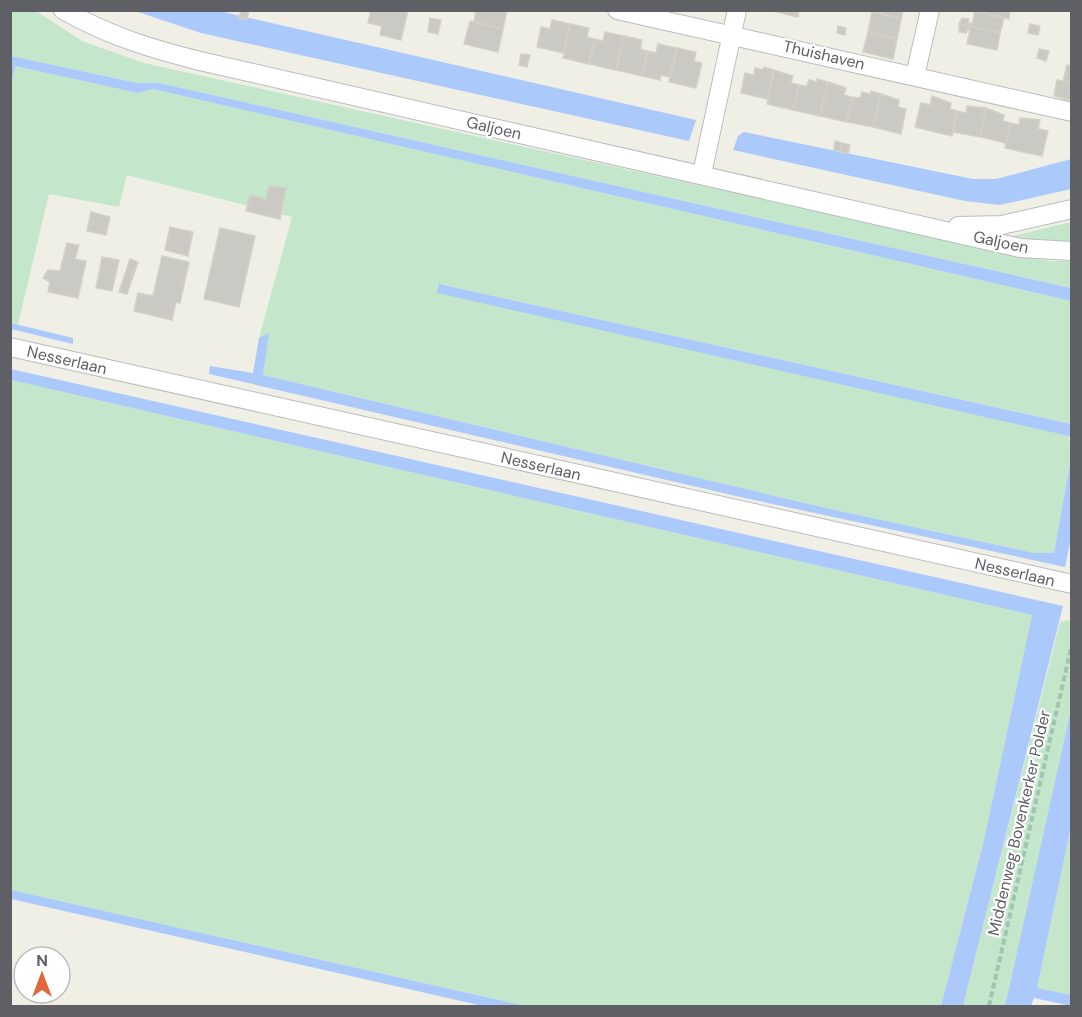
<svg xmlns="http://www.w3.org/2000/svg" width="1082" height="1017" viewBox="0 0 1082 1017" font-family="'DM Sans',sans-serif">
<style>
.green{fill:#c4e6ca}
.water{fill:#abc9fb}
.building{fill:#cbc9c4;stroke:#d4d2c5;stroke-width:1.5}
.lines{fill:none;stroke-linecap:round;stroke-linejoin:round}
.minor-casing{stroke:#bbbcc1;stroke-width:20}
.path{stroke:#9ec6b1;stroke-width:4;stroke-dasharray:6 3;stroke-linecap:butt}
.minor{stroke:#fff;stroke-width:18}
.labels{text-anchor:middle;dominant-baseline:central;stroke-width:4.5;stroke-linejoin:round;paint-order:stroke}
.street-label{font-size:16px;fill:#5e6066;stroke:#fff}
</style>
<rect width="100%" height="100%" fill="#efefe6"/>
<g class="green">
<path d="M11,11H36L82,41L144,63L1023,257L1051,261H1071V288L159,83H137L11,56Z"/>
<path d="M15,66L138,93L153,89L1071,301V424L439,284L1069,436L1071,458L1054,554L1034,553L826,508L263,375L268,334L259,338L292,217L127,175L119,207L49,194L18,324L11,322L10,86Z"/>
<path d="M1071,222V244L1005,238Z"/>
<path d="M11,380L1032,615L984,840L941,1006H526L11,890Z"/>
<path d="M1067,620L1071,621V709L1005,1006H963L1060,622Z"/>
<path d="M1071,827V995L1037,988Z"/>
</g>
<g class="water">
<path d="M135,11H219L696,120L689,141L201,33Z"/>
<path d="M11,56L137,83H159L1071,288V301L153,89L138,93L15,66L11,86Z"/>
<path d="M744,132L973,179H996L1071,159V189L1000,205L965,201L733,150L738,136Z"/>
<path d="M439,284L1071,424V439L1069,436L437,293Z"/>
<path d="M11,323L73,338V344L11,329Z"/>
<path d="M269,333L263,375L826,508L1034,553H1054L1071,458V538L1065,567L745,498L209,374L210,366L253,373L259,338Z"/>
<path d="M11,369L1063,606L963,1006H941L984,840L1032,615L11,380Z"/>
<path d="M1071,709V827L1037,988L1071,995V1006L1034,998L1031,1006H1005Z"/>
<path d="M11,890L526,1006H483L11,899Z"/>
</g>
<g class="building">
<path d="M241,10H249L247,19L239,18Z"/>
<path d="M371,10H408L401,40L380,35L382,26L368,23Z"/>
<path d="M476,10H507L503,29L474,22Z"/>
<path d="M768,10H799L798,17Z"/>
<path d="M872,10H903L901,19Z"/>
<path d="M975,10H1010L1009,19Z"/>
<path d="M975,11L1004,18L1000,33L959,24L962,18L969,19L968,23L972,24Z"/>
<path d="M872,12L901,19L897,39L868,32Z"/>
<path d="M430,18L441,20L438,34L428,32Z"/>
<path d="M552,20L570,24L564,53L537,47L541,27L550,29Z"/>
<path d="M470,21L503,29L498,52L464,44Z"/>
<path d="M570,24L589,28L587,37L595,39L589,64L563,58Z"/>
<path d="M959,24L1000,33L997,50L967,44L970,30H967L966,33L959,32Z"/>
<path d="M1030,24L1040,26L1038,35L1028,33Z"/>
<path d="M838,26L846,28L845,35L837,33Z"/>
<path d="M605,32L624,36L616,70L589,64L595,39L603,41Z"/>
<path d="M868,32L897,39L893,59L863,52Z"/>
<path d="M624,36L642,40L640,49L648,51L642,76L616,70Z"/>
<path d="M658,44L677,48L670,77L661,75L660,80L642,76L648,51L656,53Z"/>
<path d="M677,48L696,52L694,61L702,63L696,88L669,82Z"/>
<path d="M1039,49L1049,51L1046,61L1037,58Z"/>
<path d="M521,54L530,55L527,67L519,65Z"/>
<path d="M1067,65L1072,66V83L1063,81Z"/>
<path d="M764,67L774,70L768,99L741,93L745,73L754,75L755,68L763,70Z"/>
<path d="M774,70L793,76L791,83L799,85L793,110L767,104Z"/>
<path d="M817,79L828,82L820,116L793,110L799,85L807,86L809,80L817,82Z"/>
<path d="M1057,80L1072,83V101L1054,96Z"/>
<path d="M828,82L846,88L844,95L852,97L847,122L820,116Z"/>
<path d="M871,91L881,94L873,127L847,122L852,97L860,98L862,92L870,94Z"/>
<path d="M881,94L899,100L898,107L906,109L901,134L873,127Z"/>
<path d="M932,96L951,103L950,109L957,111L952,136L915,127L921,103L930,105Z"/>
<path d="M967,106L986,108L980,137L953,132L957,111L966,113Z"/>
<path d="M986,108L1004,115L1003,121L1011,123L1006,143L980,137Z"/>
<path d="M1020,118L1040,120L1038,129L1048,131L1042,156L1005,148L1011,123L1019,125Z"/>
<path d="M835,141L842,143L840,152L834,150Z"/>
<path d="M842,143L850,145L848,153L840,152Z"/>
<path d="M269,186L286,188L280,219L246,211L250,195L266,199Z"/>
<path d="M91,212L110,217L106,235L87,231Z"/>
<path d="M170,227L193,232L188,256L165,250Z"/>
<path d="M220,228L255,236L239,307L204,299Z"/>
<path d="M67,243L79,245L75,259L86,261L78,298L48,292L50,282L43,278L48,270L60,271Z"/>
<path d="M162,256L189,262L180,303L176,302L172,320L134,311L138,293L153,296Z"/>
<path d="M102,257L119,260L112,291L96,288Z"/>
<path d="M130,259L138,262L127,294L119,292Z"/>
</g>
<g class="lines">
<g class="minor-casing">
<g id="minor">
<path d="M63,10C110,36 148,48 200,61L1020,248L1072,251"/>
<path d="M617,10L1072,112"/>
<path d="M915,76L930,10"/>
<path d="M702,174L737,10"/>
<path d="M958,226L1002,225L1072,209"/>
<path d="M10,347L1072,584"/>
</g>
</g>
<path class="path" d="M989,1006L1072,644"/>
<use href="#minor" class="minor"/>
</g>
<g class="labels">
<g class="street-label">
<text transform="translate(824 55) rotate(13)">Thuishaven</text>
<text transform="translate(494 128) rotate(13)">Galjoen</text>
<text transform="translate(1001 242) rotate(12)">Galjoen</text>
<text transform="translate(67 360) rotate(13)">Nesserlaan</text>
<text transform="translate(541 466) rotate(13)">Nesserlaan</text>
<text transform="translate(1015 572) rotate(13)">Nesserlaan</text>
<text transform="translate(1019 823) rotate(-77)">Middenweg Bovenkerker Polder</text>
</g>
</g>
<rect width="1082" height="1017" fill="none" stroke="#5e6066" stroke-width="24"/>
<g transform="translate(42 975)"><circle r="28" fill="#ffffff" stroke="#bfbfc2" stroke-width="1.5"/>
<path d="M0-4.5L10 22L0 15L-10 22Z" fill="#e2663a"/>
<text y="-9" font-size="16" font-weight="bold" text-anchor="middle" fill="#5e6066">N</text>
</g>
</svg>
